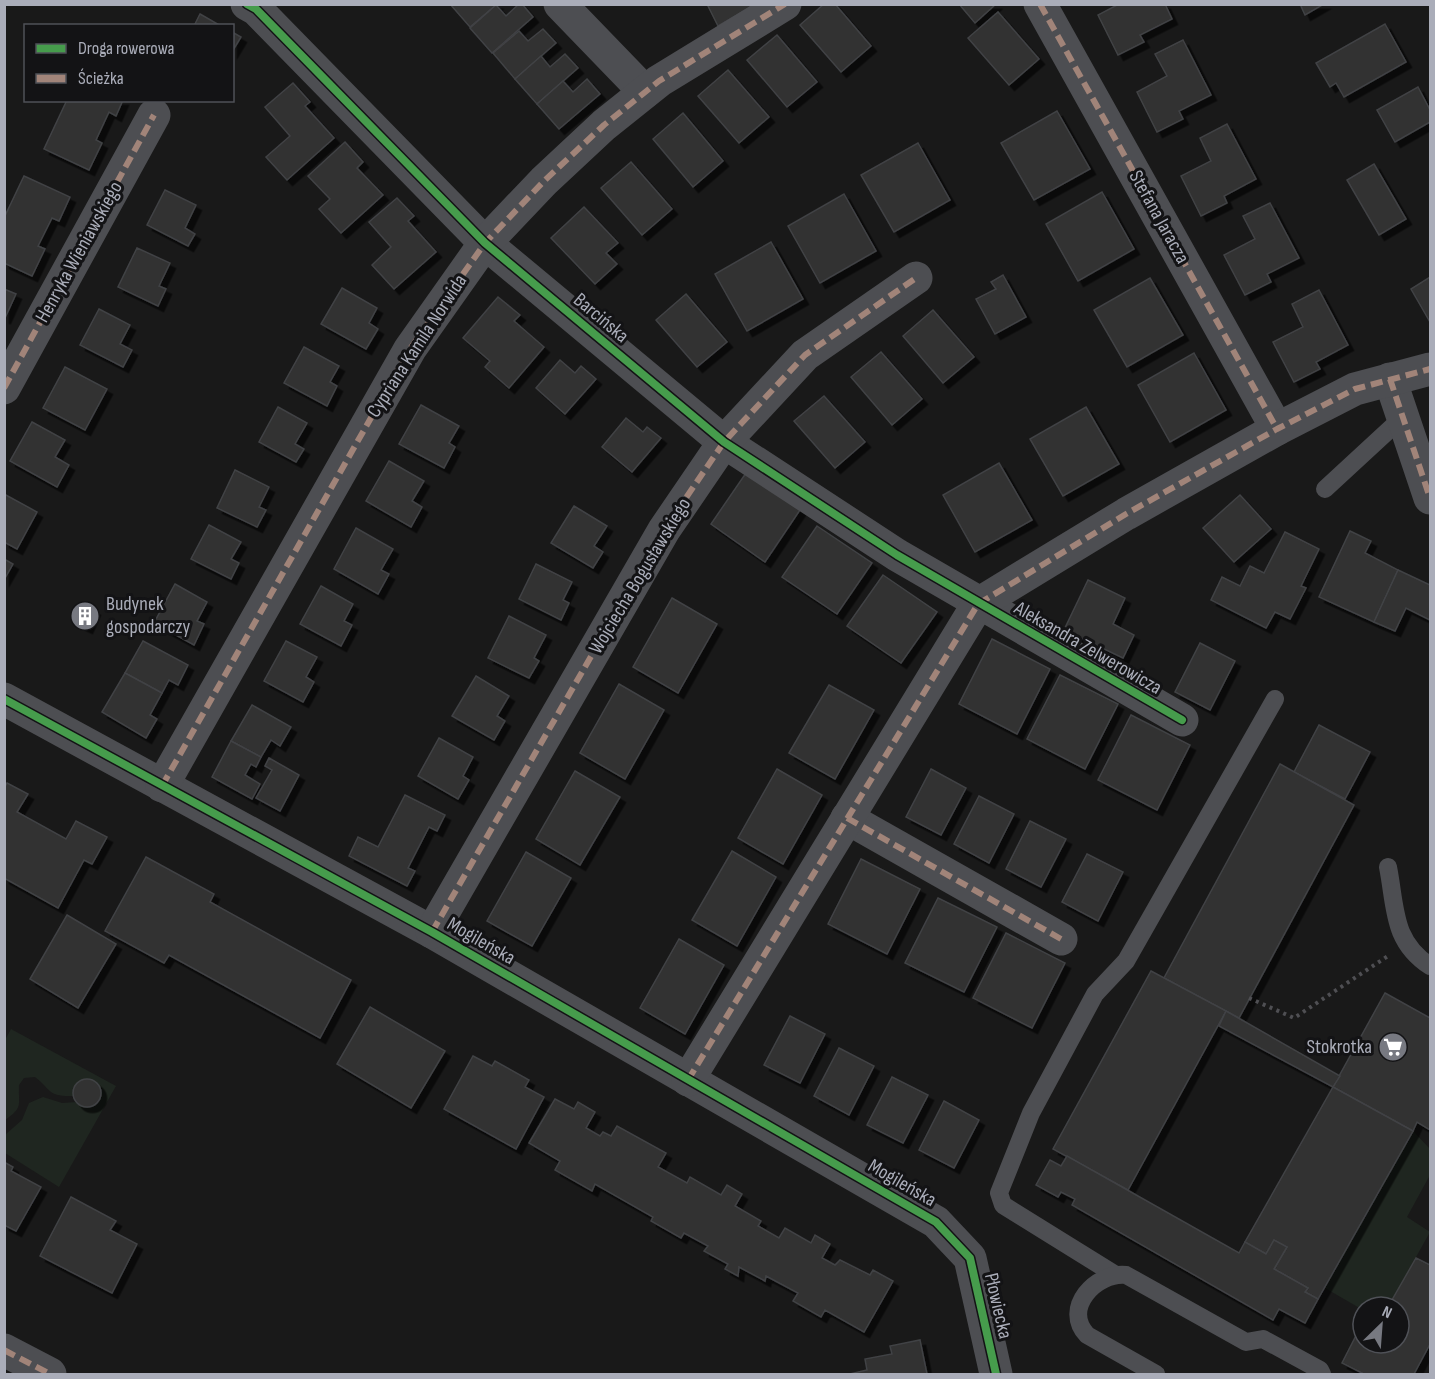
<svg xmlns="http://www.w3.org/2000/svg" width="1435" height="1379" viewBox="0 0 1435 1379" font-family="'Sofia Sans Condensed',sans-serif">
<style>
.green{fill:#1f2620}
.building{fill:#313131;stroke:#414245;stroke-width:1.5;filter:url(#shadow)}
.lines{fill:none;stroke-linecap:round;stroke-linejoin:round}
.path{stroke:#4f4f53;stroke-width:4;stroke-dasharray:3 4.5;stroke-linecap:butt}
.lane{stroke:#4d4e52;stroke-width:18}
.street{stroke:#4d4e52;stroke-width:33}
.quiet{stroke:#a18479;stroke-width:6;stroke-dasharray:12 6;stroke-linecap:butt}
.cycleway-casing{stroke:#131315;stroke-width:11}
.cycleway{stroke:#469c4c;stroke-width:8}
.labels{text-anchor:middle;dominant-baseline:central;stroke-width:6;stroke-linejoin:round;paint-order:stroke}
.street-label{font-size:20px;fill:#aaadb9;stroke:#131315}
.poi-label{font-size:20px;fill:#aaadb9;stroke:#131315;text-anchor:start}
</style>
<defs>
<filter id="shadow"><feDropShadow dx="5.5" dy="5.5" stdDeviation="0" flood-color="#0009"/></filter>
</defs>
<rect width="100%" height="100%" fill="#191919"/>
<g class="green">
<path d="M11,1029L116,1086L59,1187L5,1153V1135L22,1120L29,1103L43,1097L62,1103L77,1102L88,1107L100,1100L99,1086C91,1079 83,1078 76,1086L74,1096C47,1097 52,1090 35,1077L24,1078L19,1085C18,1105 24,1107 5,1120V1040Z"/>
<path d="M1413,1131L1430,1149V1175L1407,1217L1430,1232L1388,1307H1363V1310L1325,1288Z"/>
</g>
<g class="building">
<path d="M450,4H497L470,27Z"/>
<path d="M519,4H522L533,17L492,53L470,28L496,5L506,16Z"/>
<path d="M707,4H756L718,26Z"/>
<path d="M824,4H835L871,46L841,72L800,25Z"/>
<path d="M959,4H996L975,23Z"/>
<path d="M1119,4H1165L1172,19L1140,35L1144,42L1118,55L1098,15Z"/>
<path d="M1300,4H1324L1305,15Z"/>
<path d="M998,12L1039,59L1009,85L968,38Z"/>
<path d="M200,14L221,26H194Z"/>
<path d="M1385,24L1406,62L1344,97L1336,83L1330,87L1316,63Z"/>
<path d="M543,29L556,43L515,79L493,53L519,31L528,41Z"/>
<path d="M232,32L241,37L232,52Z"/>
<path d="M777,35L817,82L787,107L747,60Z"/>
<path d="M1183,40L1211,95L1179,111L1183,119L1157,132L1137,92L1167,76L1155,54Z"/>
<path d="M565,54L578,68L537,104L515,79L541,56L550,67Z"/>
<path d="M728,70L769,117L739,143L698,96Z"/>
<path d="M587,79L600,94L559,129L537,104L563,81L573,92Z"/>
<path d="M293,83L310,102L305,106L334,138L287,180L266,157L290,136L265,107Z"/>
<path d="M1418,87L1430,110V122L1395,142L1377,110Z"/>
<path d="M67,100H123L116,116L109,112L96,140L102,143L89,170L44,149Z"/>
<path d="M1057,111L1090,169L1034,200L1001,143Z"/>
<path d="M683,113L723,161L693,187L653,139Z"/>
<path d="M1227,124L1256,179L1224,196L1227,203L1201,216L1181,176L1211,161L1200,138Z"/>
<path d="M345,142L363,162L357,168L383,195L341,233L319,209L330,199L308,176Z"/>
<path d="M918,143L950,200L894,232L861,175Z"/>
<path d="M631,162L672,209L642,235L601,188Z"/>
<path d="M1374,164L1406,219L1379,235L1347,180Z"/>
<path d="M24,176L70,197L59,221L52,218L38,246L45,249L32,276L4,263V218Z"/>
<path d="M165,190L196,205L185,228L195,234L188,246L147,225Z"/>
<path d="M1102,192L1134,249L1078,281L1046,224Z"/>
<path d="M844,194L876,251L820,283L788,226Z"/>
<path d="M397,198L414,216L408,221L436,252L394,289L372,265L391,247L369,222Z"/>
<path d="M1270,203L1299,258L1267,274L1271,282L1245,295L1224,255L1255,239L1243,216Z"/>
<path d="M584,207L618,243L606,253L617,264L595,284L551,238Z"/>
<path d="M771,242L803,299L747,331L715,274Z"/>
<path d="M137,248L170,263L159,286L166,289L158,306L118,287Z"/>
<path d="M1003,275L1026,317L995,334L976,299L996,289L991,282Z"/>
<path d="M1430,277V322L1411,289Z"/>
<path d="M1150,278L1183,335L1127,367L1094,310Z"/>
<path d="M342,288L377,308L369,323L378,329L366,349L321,324Z"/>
<path d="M4,289L16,294L5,318H4Z"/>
<path d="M1319,290L1348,345L1316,362L1320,369L1294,382L1273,342L1303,327L1292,304Z"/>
<path d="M686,294L727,342L697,367L656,320Z"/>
<path d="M498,297L520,315L514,321L544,347L509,388L485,367L490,361L463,338Z"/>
<path d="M99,309L130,325L120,344L132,350L123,367L80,345Z"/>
<path d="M933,310L974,357L943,383L903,336Z"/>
<path d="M304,347L339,366L330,382L337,386L327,406L284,383Z"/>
<path d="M881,352L922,399L892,425L851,377Z"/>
<path d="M1194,353L1226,410L1170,442L1138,385Z"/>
<path d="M560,360L575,373L581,366L596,379L565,414L536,388Z"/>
<path d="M65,367L107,389L85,430L43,408Z"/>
<path d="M824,396L865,442L835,468L794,421Z"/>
<path d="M421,405L459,426L449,443L455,447L444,468L399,444Z"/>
<path d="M278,407L307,423L295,444L304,449L296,462L259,442Z"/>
<path d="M1086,407L1119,464L1063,496L1030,439Z"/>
<path d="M626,418L643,432L647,427L661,438L632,472L602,447Z"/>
<path d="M32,422L65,440L55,457L69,465L57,487L10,461Z"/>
<path d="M389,461L424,481L412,501L422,507L411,527L366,501Z"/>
<path d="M999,463L1032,520L975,552L943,495Z"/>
<path d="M235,470L269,487L259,507L266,510L257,527L217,508Z"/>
<path d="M746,473L800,510L765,562L711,524Z"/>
<path d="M4,494L37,512L17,549L4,542Z"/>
<path d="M1240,495L1271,529L1234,562L1203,528Z"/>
<path d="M574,506L607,526L594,546L603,552L593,568L551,543Z"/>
<path d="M209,525L241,542L231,559L239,563L231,579L191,559Z"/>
<path d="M817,526L872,563L837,614L782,577Z"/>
<path d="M356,528L393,549L381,570L389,574L378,594L334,569Z"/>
<path d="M1350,531L1371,541L1365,553L1398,570L1374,622L1319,597Z"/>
<path d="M1285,532L1319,549L1301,586L1306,588L1290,619L1275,612L1266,628L1211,600L1222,577L1240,586L1250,566L1264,573Z"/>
<path d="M4,559L13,564L4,580Z"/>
<path d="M536,564L572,582L563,600L569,603L561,620L519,599Z"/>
<path d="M1398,570L1430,585V620L1406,608L1395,631L1374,622Z"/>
<path d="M883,575L937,612L901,663L847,626Z"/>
<path d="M1088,580L1125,598L1113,624L1134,635L1123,658L1064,630Z"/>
<path d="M175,584L207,602L197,621L204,624L194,645L154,623Z"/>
<path d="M321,586L353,604L344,621L352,625L341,646L300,624Z"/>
<path d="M672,598L717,624L678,693L633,667Z"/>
<path d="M83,605L95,610L87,628L74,622Z"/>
<path d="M509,616L546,635L534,658L539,661L529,678L488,658Z"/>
<path d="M992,639L1050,669L1017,734L959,704Z"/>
<path d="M143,641L188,665L178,685L169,680L162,693L125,673Z"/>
<path d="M286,641L317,657L306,677L314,682L303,702L264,681Z"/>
<path d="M1200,643L1235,661L1210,710L1175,692Z"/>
<path d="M125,673L162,693L150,715L157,719L146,738L102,712Z"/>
<path d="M1060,675L1118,704L1085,769L1027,739Z"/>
<path d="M476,676L509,696L497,716L505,721L494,740L452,716Z"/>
<path d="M619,684L664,710L625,779L580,753Z"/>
<path d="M829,685L874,710L835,779L789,753Z"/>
<path d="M252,705L291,727L280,746L271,740L261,757L231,741Z"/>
<path d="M1131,715L1190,745L1157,810L1098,780Z"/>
<path d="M1319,725L1370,752L1345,799L1294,772Z"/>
<path d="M439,738L473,757L463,776L469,780L458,799L418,776Z"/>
<path d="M231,741L261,757L256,767L251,764L245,775L260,784L252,799L212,777Z"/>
<path d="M269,758L299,775L280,811L256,798L272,770L265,766Z"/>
<path d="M1280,764L1354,805L1239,1018L1164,978Z"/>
<path d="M777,769L822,795L783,864L738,838Z"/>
<path d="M931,769L966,788L941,835L906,817Z"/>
<path d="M575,771L620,797L580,865L536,839Z"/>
<path d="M7,783L28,794L17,812L66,839L76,821L107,837L92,864L84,860L58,908L4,878V788Z"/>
<path d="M405,795L445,815L437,831L429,827L408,868L415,871L407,886L349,856L358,837L378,847Z"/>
<path d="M979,796L1014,814L989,863L954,844Z"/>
<path d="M1030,821L1066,839L1041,887L1006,869Z"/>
<path d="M732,851L776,877L737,946L692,920Z"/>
<path d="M526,852L571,878L532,946L487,921Z"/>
<path d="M1087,854L1123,872L1098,921L1062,902Z"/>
<path d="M146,857L214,894L210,902L351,980L320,1038L169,955L164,963L105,931Z"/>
<path d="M861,859L920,889L887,954L828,924Z"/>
<path d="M938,898L997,927L964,992L905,963Z"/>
<path d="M67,915L116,944L78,1008L30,979Z"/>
<path d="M1006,933L1065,963L1032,1028L973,998Z"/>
<path d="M679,939L724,965L685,1034L640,1008Z"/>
<path d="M1151,971L1226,1011L1128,1190L1053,1149Z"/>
<path d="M1385,993L1430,1018V1130L1417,1122L1413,1131L1333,1087Z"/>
<path d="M370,1007L445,1051L411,1108L337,1064Z"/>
<path d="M1226,1011L1340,1076L1333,1087L1219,1026Z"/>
<path d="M790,1016L825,1034L800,1083L764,1065Z"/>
<path d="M839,1048L874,1066L849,1115L814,1096Z"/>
<path d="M473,1056L492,1066L495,1061L529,1080L525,1087L544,1097L516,1149L444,1109Z"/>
<path d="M892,1077L928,1095L903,1143L867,1125Z"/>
<circle cx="87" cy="1093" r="14"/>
<path d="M1333,1087L1413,1131L1318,1299L1305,1292L1308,1288L1274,1269L1287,1247L1274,1240L1266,1254L1245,1242Z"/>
<path d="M555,1099L574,1109L578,1102L595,1112L586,1128L600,1136L603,1132L611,1136L617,1126L666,1153L658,1167L687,1183L690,1177L721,1195L727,1185L742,1194L735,1206L761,1221L758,1226L779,1238L785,1228L811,1243L815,1235L830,1244L822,1258L835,1265L840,1260L870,1275L873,1270L893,1281L864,1332L825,1310L821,1317L793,1301L798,1293L766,1276L765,1281L739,1267L738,1276L725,1269L728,1264L704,1251L708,1246L684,1233L681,1238L651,1221L653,1217L595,1184L592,1191L555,1170L560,1161L529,1143Z"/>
<path d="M944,1101L979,1120L954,1168L919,1150Z"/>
<path d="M1067,1156L1239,1253L1245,1242L1266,1254L1274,1240L1287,1247L1274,1269L1308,1288L1305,1292L1318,1299L1305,1323L1279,1309L1273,1320L1072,1205L1075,1199L1061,1192L1058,1197L1036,1185L1050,1160L1061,1166Z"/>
<path d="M4,1162L13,1167L11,1171L41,1187L16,1231L4,1225Z"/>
<path d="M71,1197L116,1221L110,1230L137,1244L112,1293L40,1256Z"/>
<path d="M1416,1258L1430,1265V1344L1414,1374H1364L1342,1363L1363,1322V1343H1399V1307H1388Z"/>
<path d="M920,1340L927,1374H850L867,1370L865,1359L892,1354L890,1346Z"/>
</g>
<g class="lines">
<path class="path" d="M1249,998L1294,1018L1388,956"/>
<g class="lane">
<path d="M1325,489L1403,417"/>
<path d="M1388,867C1396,908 1392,941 1430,966"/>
<path d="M1114,1274L1003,1205L999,1193L1031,1113L1095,994L1126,961L1275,699"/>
<path d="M1156,1374L1087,1335C1062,1308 1096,1272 1126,1275L1246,1342L1263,1339L1320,1370L1322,1374"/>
</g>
<g class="street">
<path d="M247,4L256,9L485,243L724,442L897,555L1182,720"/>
<path d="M560,4L645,92"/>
<path d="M1040,4L1277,429"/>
<path d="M1390,379L1430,498"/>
<path d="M4,388L154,115"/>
<path d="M4,699L432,932L936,1222L970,1258L996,1374"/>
<path d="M162,786L410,349L485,243L544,181L604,125L659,81L785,4"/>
<path d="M847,818L1061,939"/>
<path d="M432,932L664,530L724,442L805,355L916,278"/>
<path d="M688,1080L978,604L1126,514L1277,429L1355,389L1430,369"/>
<path d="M4,1350L50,1374"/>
</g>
<g class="quiet">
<path d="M1040,4L1277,429"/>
<path d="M1390,379L1430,498"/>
<path d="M4,388L154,115"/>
<path d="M162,786L410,349L485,243L544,181L604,125L659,81L785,4"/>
<path d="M847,818L1061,939"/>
<path d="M432,932L664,530L724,442L805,355L916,278"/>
<path d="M688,1080L978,604L1126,514L1277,429L1355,389L1430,369"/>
<path d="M4,1350L50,1374"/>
</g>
<g class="cycleway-casing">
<g id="cycleway">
<path d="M247,4L256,9L485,243L724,442L897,555L1182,720"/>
<path d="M4,699L432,932L936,1222L970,1258L996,1374"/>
</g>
</g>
<use href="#cycleway" class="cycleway"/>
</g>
<defs>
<g id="building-disc" transform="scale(1.5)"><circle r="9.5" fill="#777981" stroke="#131315"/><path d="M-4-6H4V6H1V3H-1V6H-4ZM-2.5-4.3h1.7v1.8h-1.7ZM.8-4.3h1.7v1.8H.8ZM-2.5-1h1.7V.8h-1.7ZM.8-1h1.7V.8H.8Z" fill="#fff"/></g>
<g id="supermarket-disc" transform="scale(1.5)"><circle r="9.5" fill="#777981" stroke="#131315"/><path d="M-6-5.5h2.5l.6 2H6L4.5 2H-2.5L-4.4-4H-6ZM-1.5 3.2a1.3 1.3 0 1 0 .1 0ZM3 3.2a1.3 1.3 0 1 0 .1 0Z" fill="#fff"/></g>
</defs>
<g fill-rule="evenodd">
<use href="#building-disc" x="85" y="616"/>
<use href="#supermarket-disc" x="1393" y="1047"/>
</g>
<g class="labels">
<g class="street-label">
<text transform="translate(1159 217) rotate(61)">Stefana Jaracza</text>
<text transform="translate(79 252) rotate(-61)">Henryka Wieniawskiego</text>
<text transform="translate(601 318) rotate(40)">Barcińska</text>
<text transform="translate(417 346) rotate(-57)">Cypriana Kamila Norwida</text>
<text transform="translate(640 576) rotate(-59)">Wojciecha Bogusławskiego</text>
<text transform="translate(1088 648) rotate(30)">Aleksandra Zelwerowicza</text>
<text transform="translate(481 941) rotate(30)">Mogileńska</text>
<text transform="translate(902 1183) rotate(30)">Mogileńska</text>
<text transform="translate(998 1306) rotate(77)">Płowiecka</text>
</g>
<g class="poi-label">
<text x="106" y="604">Budynek<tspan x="106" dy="23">gospodarczy</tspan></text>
<text x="1372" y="1047" text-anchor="end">Stokrotka</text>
</g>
</g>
<rect width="1435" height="1379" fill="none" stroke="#aaadb9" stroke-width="12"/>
<rect x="24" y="24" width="210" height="78" fill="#131315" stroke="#4f5157" stroke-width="1.5"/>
<rect x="36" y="44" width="30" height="9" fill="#469c4c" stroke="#4f5157" stroke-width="1.5"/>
<text x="78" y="54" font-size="18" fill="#aaadb9">Droga rowerowa</text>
<rect x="36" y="74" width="30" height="9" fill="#a18479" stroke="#4f5157" stroke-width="1.5"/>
<text x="78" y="84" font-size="18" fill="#aaadb9">Ścieżka</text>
<g transform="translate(1381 1325) rotate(25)"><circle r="28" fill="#131315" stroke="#4f5157" stroke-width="1.5"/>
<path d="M0-4.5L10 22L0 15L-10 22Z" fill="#777981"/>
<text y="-9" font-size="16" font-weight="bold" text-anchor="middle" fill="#aaadb9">N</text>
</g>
</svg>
